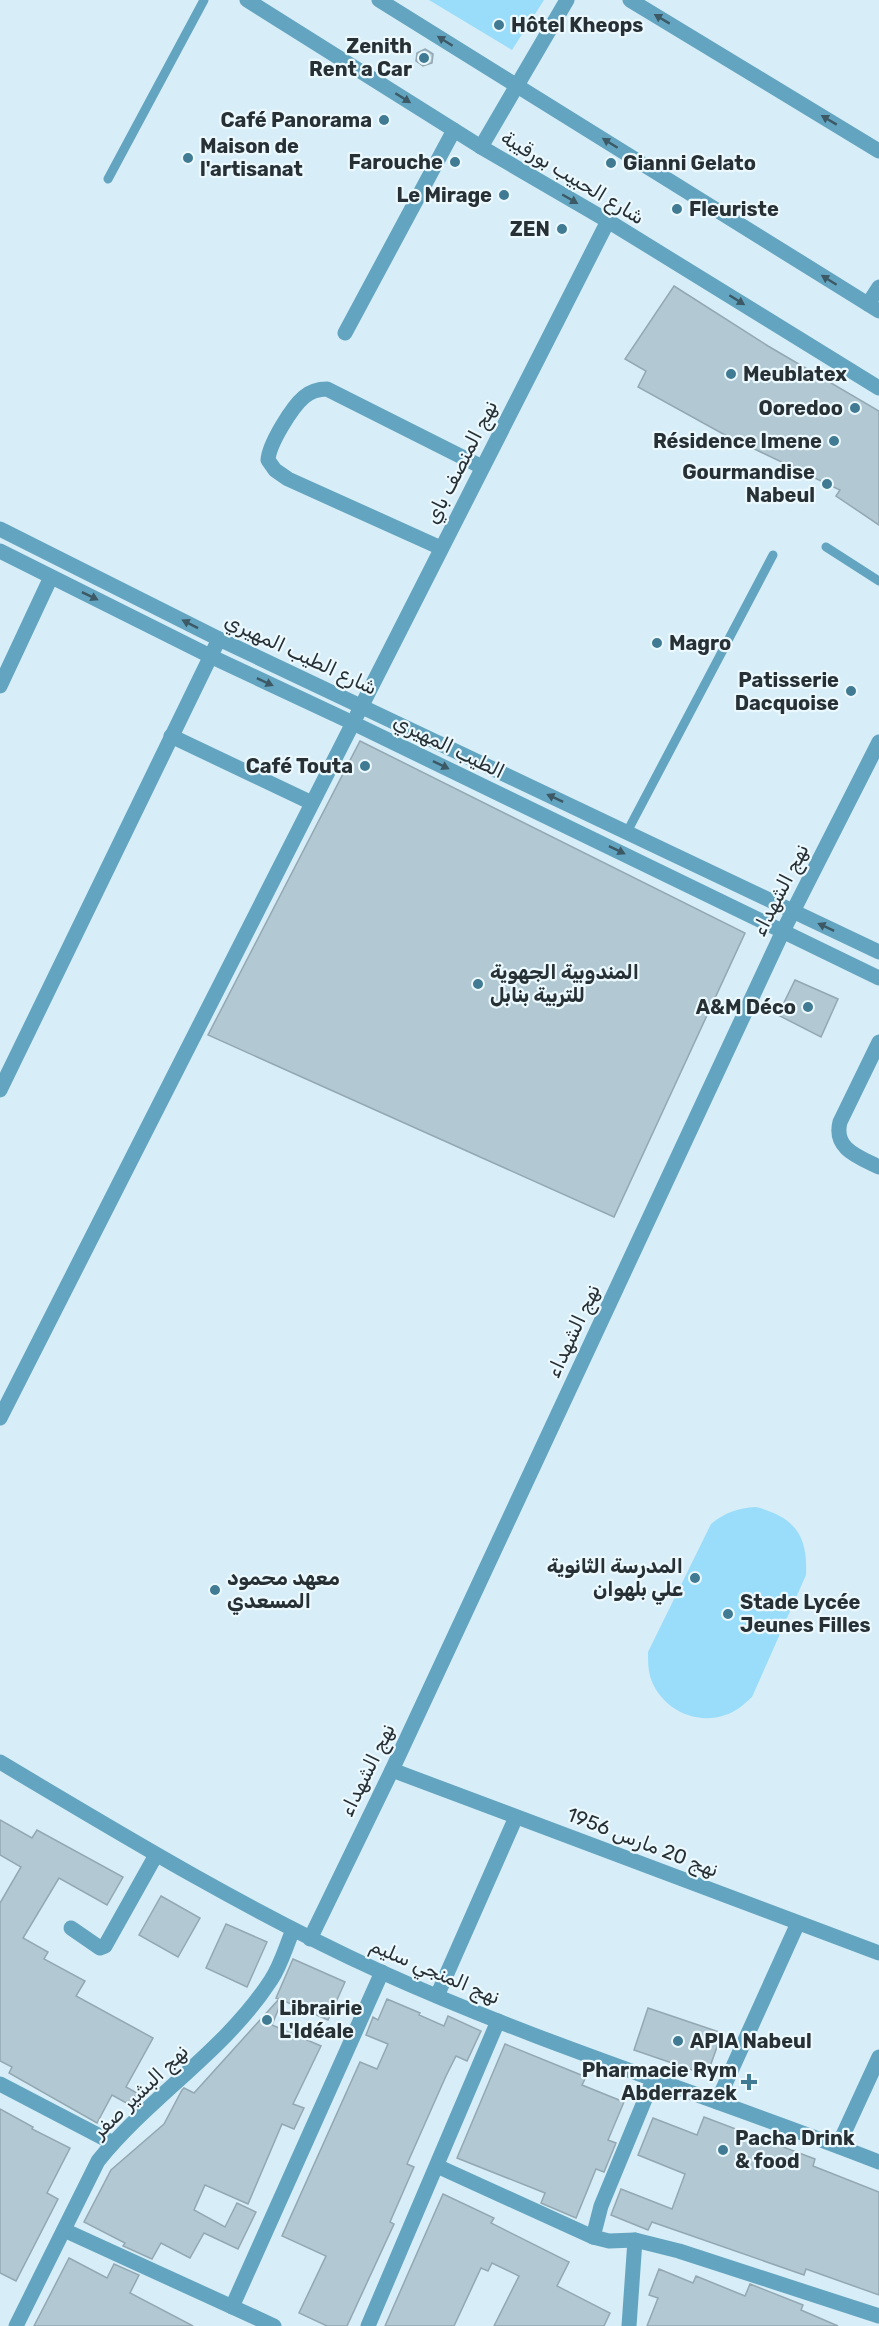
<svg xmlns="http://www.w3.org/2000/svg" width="879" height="2326" viewBox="0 0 879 2326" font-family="Rubik,Cairo,sans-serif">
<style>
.green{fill:#9addfa}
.building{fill:#b2c8d2;stroke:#93a8b2;stroke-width:1.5}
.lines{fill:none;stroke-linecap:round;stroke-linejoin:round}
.service{stroke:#63a5c0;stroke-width:9}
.minor{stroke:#63a5c0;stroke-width:15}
.tertiary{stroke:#63a5c0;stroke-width:15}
.oneway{fill:#3c5965}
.poi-dot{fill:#407b93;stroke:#ebf9ff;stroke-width:2}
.labels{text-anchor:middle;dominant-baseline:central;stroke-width:4.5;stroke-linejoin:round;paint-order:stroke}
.poi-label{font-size:20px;font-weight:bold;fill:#273034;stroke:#ebf9ff;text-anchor:end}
.street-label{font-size:20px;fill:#273034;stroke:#ebf9ff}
</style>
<rect width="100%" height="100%" fill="#d7edf7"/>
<g class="green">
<path d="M429,0H544L512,50Z"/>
<path d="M756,1507C795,1517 808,1536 806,1575L752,1697C743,1705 736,1712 725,1715C694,1726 659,1707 650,1676C648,1669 648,1660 648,1652L711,1524C726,1512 738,1508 756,1507Z"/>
</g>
<g class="building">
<path d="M425,49L433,54L432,63L423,66L416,61L417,53Z"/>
<path d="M674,286L768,346L879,411V525L836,496L840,490L725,435L638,387L646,371L625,359Z"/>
<path d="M360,741L745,933L614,1217L208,1035Z"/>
<path d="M795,980L838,999L821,1037L778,1015Z"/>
<path d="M0,1820L32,1838L37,1830L123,1877L107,1905L59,1878L23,1938L48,1952L44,1959L85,1981L76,1996L153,2038L126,2087L137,2093L130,2105L112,2095L97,2123L9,2073L12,2067L0,2061V1903L21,1867L0,1855Z"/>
<path d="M161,1896L200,1918L178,1957L139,1935Z"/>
<path d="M226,1924L267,1942L247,1987L206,1968Z"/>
<path d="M293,1959L345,1982L328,2020L282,2000L272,2025L321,2046L293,2104L304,2108L294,2129L282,2124L248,2204L205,2185L194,2210L225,2227L237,2203L256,2212L238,2249L204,2233L190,2258L161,2243L152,2259L123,2246L125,2243L84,2222L111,2170L164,2124L182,2090L184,2088L194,2093L279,1999L276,1998Z"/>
<path d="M387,1999L420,2013L419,2015L444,2026L448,2016L481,2031L467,2061L456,2056L446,2076L407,2164L414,2167L390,2222L394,2224L347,2326H327L299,2313L326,2256L282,2236L360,2062L377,2069L388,2044L366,2035L373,2017L378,2020Z"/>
<path d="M648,2008L722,2033L707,2075L634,2050Z"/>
<path d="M505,2044L586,2077L582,2085L624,2102L608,2140L616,2143L604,2172L596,2169L576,2218L541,2203L545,2193L457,2158Z"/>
<path d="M0,2109L33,2127L32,2129L70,2148L47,2193L58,2199L16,2281L0,2273Z"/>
<path d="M704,2117L815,2159L813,2166L879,2192V2295L806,2269L804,2275L652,2222L648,2230L611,2215L621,2189L672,2209L685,2174L638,2155L653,2118L697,2135Z"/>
<path d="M443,2194L494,2218L491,2223L569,2262L557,2286L610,2313L604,2326H494L519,2276L492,2263L488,2271L481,2268L454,2326H385Z"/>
<path d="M69,2258L107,2278L114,2264L139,2275L130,2293L193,2326H34Z"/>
<path d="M659,2269L693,2283L696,2276L745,2296L750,2284L803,2305L801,2310L838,2326H647L658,2298L649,2295Z"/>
</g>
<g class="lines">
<g class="service">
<path d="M108,179L204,0"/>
<path d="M826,547L879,581"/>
<path d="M627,832L773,555"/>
</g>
<g class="minor">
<path d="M630,0L879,151"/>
<path d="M481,147L567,0"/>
<path d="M868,304L879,287"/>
<path d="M345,333L454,130"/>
<path d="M441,548L288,479L275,470L268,460C269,444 292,407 304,397C311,391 318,389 327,389L482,467"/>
<path d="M0,686L51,577"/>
<path d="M171,736L312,803"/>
<path d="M879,1042L840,1122C833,1149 859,1157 879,1167"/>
<path d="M0,1090L219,639"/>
<path d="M0,1418L353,723"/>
<path d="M392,1770L879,1953"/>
<path d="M71,1928L100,1948L105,1946L156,1855"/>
<path d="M437,1996L516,1817"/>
<path d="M0,2084L113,2143"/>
<path d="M717,2102L798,1923"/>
<path d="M838,2146L879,2057"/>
<path d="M437,2166L593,2237L609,2241L635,2240L679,2251L879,2316"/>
<path d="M64,2230L274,2326"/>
<path d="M593,2237L601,2206L653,2080"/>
<path d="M232,2307L382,1972"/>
<path d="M368,2326L498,2021"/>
<path d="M629,2326L635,2240"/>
</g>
<g class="tertiary">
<path d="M247,0L481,147L608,221L879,388"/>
<path d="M379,0L879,311"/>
<path d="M0,529L219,639L879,952"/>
<path d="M0,551L210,656L353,723L879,978"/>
<path d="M357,715L608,221"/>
<path d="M0,1762C124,1836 248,1911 379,1971C542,2045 713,2097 879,2162"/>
<path d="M310,1939L392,1770L783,931L879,742"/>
<path d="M16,2326L98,2161C150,2096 225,2051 271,1980C281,1965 286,1946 293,1930"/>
</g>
</g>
<defs><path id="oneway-solid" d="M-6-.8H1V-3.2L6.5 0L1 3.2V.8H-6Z" transform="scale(1.5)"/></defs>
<g class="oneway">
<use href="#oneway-solid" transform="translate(662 19) rotate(-149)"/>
<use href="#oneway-solid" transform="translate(445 41) rotate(-148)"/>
<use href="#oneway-solid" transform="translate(403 98) rotate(32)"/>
<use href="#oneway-solid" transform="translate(829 120) rotate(-149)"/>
<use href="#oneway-solid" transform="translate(610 143) rotate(-148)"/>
<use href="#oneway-solid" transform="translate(570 199) rotate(30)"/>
<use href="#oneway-solid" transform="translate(829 280) rotate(-148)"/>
<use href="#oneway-solid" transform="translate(737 300) rotate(32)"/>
<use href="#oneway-solid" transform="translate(90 596) rotate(26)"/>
<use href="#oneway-solid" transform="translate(190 624) rotate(-153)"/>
<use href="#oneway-solid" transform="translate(265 682) rotate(25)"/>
<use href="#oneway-solid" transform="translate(441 765) rotate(26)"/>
<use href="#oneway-solid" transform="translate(555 798) rotate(-155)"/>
<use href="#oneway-solid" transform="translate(617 850) rotate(26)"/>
<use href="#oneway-solid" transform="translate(826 927) rotate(-155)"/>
</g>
<g class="poi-dot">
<circle cx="499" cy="25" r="6"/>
<circle cx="424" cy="58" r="6"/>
<circle cx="384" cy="120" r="6"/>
<circle cx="188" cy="158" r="6"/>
<circle cx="455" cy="162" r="6"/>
<circle cx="611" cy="163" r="6"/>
<circle cx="504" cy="195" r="6"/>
<circle cx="677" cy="209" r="6"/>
<circle cx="562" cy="229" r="6"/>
<circle cx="731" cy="374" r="6"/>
<circle cx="855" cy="408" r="6"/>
<circle cx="834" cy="441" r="6"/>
<circle cx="827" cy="484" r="6"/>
<circle cx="657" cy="643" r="6"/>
<circle cx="851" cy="691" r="6"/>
<circle cx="365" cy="766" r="6"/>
<circle cx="478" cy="984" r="6"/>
<circle cx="808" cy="1007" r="6"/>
<circle cx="695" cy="1578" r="6"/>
<circle cx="215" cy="1590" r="6"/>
<circle cx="728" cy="1614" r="6"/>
<circle cx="267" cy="2020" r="6"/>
<circle cx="678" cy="2041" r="6"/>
<path d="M746 2073h6v6h6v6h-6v6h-6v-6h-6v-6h6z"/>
<circle cx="723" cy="2150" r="6"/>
</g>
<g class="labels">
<g class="poi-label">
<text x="511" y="25" text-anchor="start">Hôtel Kheops</text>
<text x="412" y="46">Zenith<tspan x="412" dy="23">Rent a Car</tspan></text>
<text x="372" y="120">Café Panorama</text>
<text x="200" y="146" text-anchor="start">Maison de<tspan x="200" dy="23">l'artisanat</tspan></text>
<text x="443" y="162">Farouche</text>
<text x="623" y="163" text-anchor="start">Gianni Gelato</text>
<text x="492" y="195">Le Mirage</text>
<text x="689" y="209" text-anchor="start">Fleuriste</text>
<text x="550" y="229">ZEN</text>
<text x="743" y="374" text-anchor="start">Meublatex</text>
<text x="843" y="408">Ooredoo</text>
<text x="822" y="441">Résidence Imene</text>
<text x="815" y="472">Gourmandise<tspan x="815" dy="23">Nabeul</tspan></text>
<text x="669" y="643" text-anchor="start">Magro</text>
<text x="839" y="680">Patisserie<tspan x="839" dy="23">Dacquoise</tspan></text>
<text x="353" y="766">Café Touta</text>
<text x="490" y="972" text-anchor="start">المندوبية الجهوية<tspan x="490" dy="23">للتربية بنابل</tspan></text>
<text x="796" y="1007">A&amp;M Déco</text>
<text x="683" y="1566">المدرسة الثانوية<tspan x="683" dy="23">علي بلهوان</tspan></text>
<text x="227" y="1578" text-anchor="start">معهد محمود<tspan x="227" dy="23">المسعدي</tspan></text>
<text x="740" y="1602" text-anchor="start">Stade Lycée<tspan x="740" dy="23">Jeunes Filles</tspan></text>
<text x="279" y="2008" text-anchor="start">Librairie<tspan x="279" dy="23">L'Idéale</tspan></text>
<text x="690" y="2041" text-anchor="start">APIA Nabeul</text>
<text x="737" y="2070">Pharmacie Rym<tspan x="737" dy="23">Abderrazek</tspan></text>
<text x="735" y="2138" text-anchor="start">Pacha Drink<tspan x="735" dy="23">&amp; food</tspan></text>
</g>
<g class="street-label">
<text transform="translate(573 177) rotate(31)">شارع الحبيب بورقيبة</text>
<text transform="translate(461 462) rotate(-63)">نهج المنصف باي</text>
<text transform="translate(301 654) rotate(25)">شارع الطيب المهيري</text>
<text transform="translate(449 746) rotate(26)">الطيب المهيري</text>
<text transform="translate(780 890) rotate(-63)">نهج الشهداء</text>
<text transform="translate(573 1331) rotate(-65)">نهج الشهداء</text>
<text transform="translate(367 1770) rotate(-64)">نهج الشهداء</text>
<text transform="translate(643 1842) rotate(21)">نهج 20 مارس 1956</text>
<text transform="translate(435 1971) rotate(23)">نهج المنجي سليم</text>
<text transform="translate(140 2091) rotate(-44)">نهج البشير صفر</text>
</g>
</g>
</svg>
